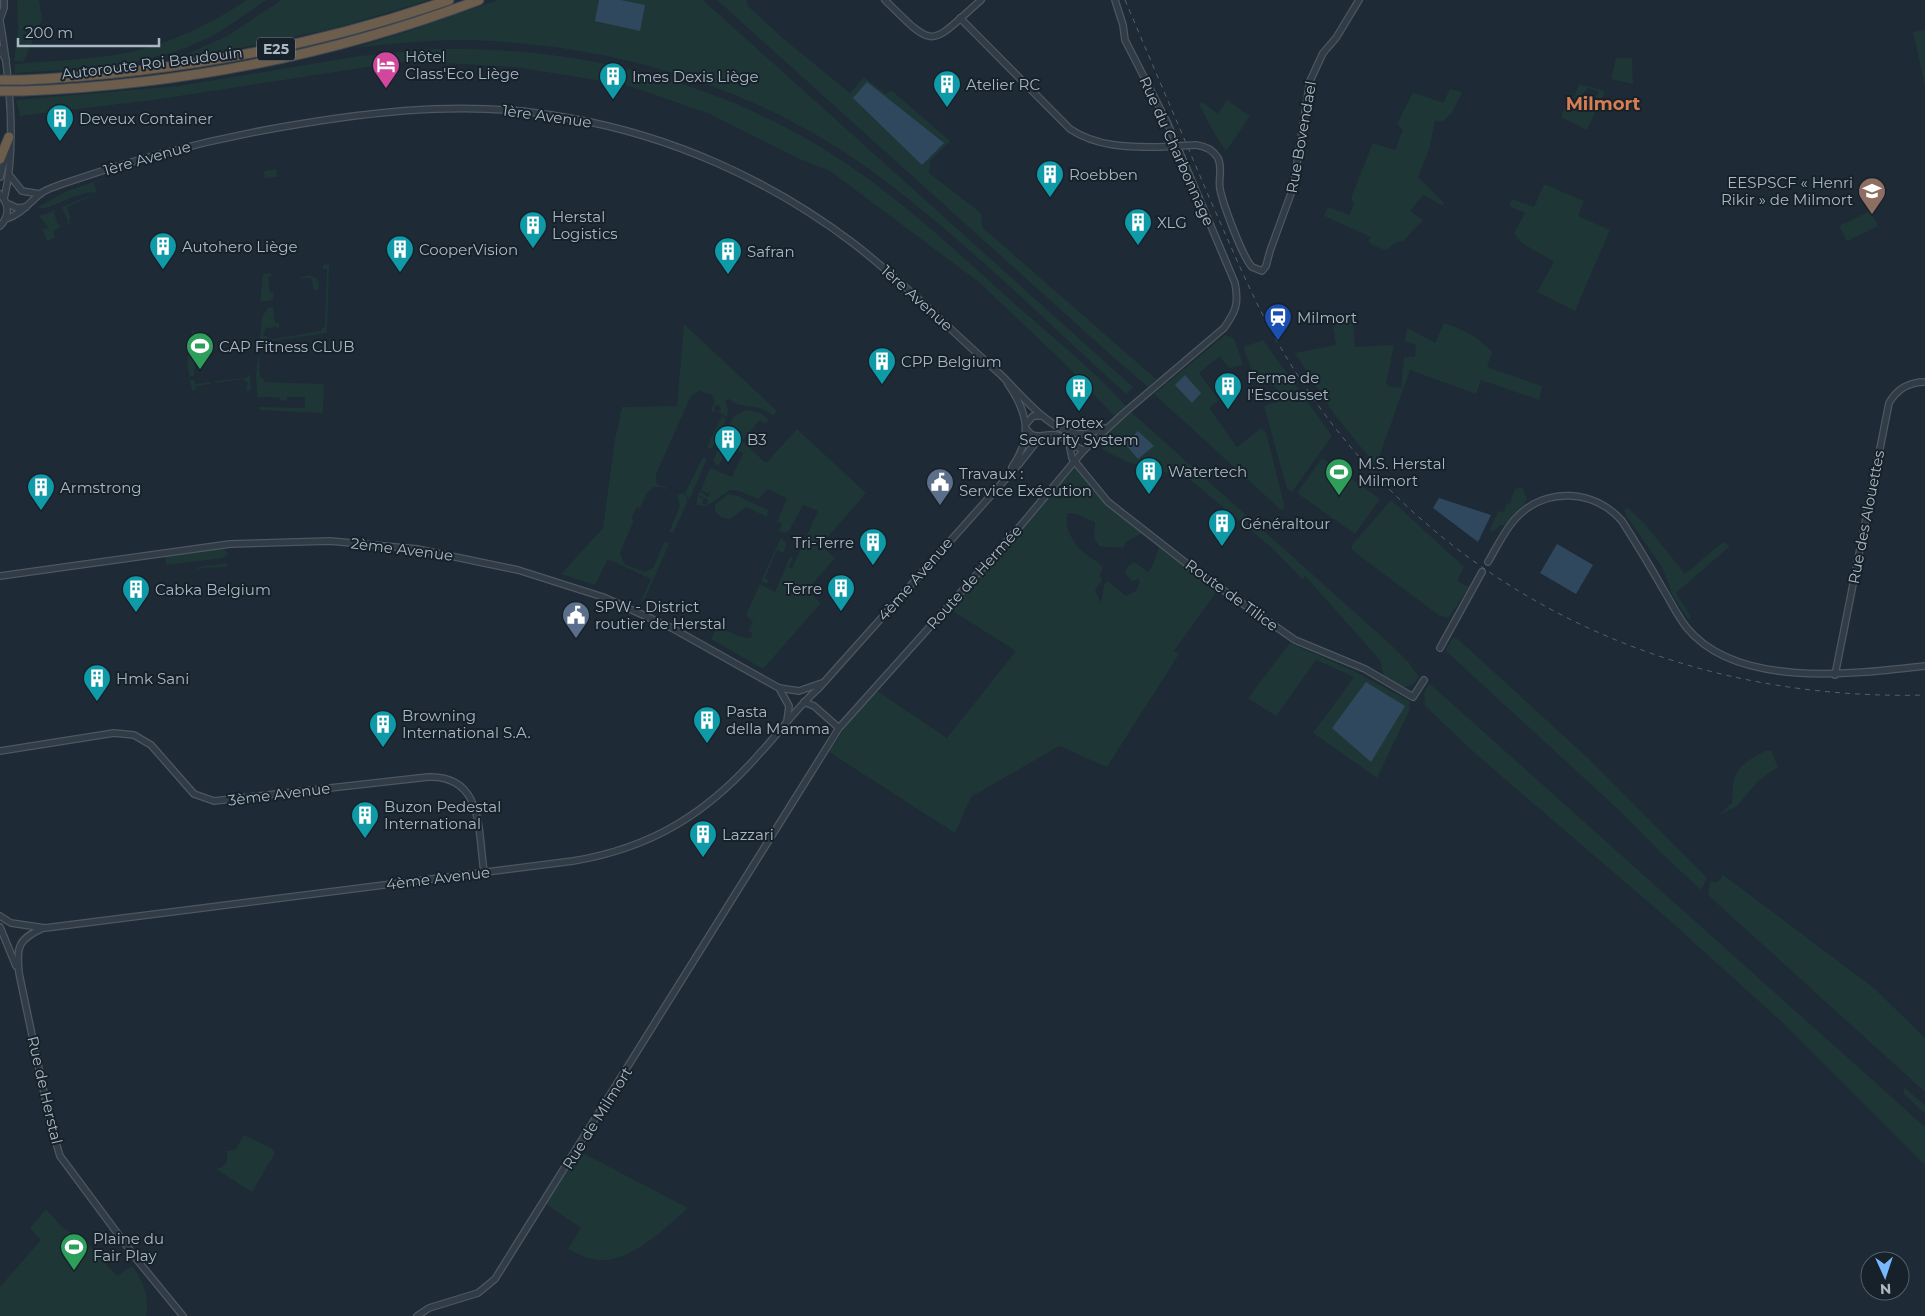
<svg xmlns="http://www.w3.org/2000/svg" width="1925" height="1316" viewBox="0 0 1925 1316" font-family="Montserrat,sans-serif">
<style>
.green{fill:#1f3636;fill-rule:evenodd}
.water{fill:#30485e}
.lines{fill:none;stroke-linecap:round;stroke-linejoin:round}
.minor-casing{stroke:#4c5761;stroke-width:8}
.highway-casing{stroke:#3c4750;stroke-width:11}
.minor{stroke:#313c46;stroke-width:5.5}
.highway{stroke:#6d5d4d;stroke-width:9}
.rail{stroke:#52616e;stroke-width:1;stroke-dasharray:5 5;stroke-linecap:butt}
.minor-bridge-casing{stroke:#4c5761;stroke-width:8;stroke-linecap:butt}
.highway-bridge-casing{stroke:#3c4750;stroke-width:11;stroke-linecap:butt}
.minor-bridge{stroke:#313c46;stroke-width:5.5}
.highway-bridge{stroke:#6d5d4d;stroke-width:9}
.labels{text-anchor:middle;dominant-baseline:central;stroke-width:4;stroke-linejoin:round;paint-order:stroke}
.shield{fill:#17212a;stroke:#7e8a96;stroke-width:1}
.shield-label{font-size:14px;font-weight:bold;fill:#aab7c4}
.poi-label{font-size:15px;fill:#aab7c4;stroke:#17212a;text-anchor:start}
.street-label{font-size:15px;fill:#aab7c4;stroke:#17212a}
.quarter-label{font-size:18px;font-weight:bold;fill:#d77d52;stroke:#17212a}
</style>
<rect width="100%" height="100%" fill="#1e2a35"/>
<g class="green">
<path d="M17,0H39L42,20L23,62L14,61L18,29Z"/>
<path d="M247,0H266C247,13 229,27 208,38C148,68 77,69 15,73V64C48,61 81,60 114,55C162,48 207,26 247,0Z"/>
<path d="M281,0H429L336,28L168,63L229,35Z"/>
<path d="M498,0H703L1133,387L1126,394C1040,316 957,232 862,164C747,83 604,43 464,40C427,40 390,44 354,48L406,32Z"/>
<path d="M717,0H746L748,6L786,41L850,93L864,77L886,94L891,90L950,141L930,161L929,173L981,213L982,227L1156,379L1148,387L1113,357Z"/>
<path d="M1925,30V86L1913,32Z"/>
<path d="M434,49C574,46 716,79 835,156C897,196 952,247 1007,297C1046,332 1090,366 1126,406L1114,416L1066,365L980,283L830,171L802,160L710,114L626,85L515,67L407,61L153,100L20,116L16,100L178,86L359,56Z"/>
<path d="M1616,58H1632L1633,84L1611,79Z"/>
<path d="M1579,84L1605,91L1587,130L1561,117L1569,96L1574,97ZM1588,88L1599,92L1588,110L1579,112L1570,103L1573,98L1580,97Z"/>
<path d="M1450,89L1462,92L1452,113L1442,122L1435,121L1429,150L1418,177L1444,203L1443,206L1423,195L1410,211L1423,220L1403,241C1382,245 1396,258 1368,242L1371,237L1324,216L1328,207L1350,215L1354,203L1351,198L1373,143L1395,150L1403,130L1397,124L1413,92L1443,103Z"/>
<path d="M1227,100L1250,116L1226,151L1214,133L1199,104L1202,102L1218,114Z"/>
<path d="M276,169L277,177L265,178L264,171Z"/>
<path d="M114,175L94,183L97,193C78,188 48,214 38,207L67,191Z"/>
<path d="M1544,184L1584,201L1578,216L1610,230L1575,311L1537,292L1554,262L1522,243L1514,233L1525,213L1509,206L1512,199L1534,207Z"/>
<path d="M87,197H90L67,207L71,218L69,219L70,223L66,225L68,222L62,207Z"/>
<path d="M56,210L54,213L58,225H62L53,232L55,238L47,241L42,228L47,229L48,227L39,216Z"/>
<path d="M1870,211L1878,226L1847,241L1839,226Z"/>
<path d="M329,264L327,333L264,342V346H259L262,317L268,308L273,307L275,323H279V327L277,330L276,327L266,328L263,336H267V340L321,331L322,328L325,327L327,269H323V265Z"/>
<path d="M271,273L272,276L268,277L270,293L274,292L273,300L260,302L263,274Z"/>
<path d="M309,275L318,279L319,287L317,290H314L311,278H298Z"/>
<path d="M1353,320L1355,347L1394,345L1386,384L1391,387L1401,388L1404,357H1415L1416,345L1405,341L1407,328L1435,343L1444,323C1467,332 1475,334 1492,352L1487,367L1542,386L1539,400L1481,380L1476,394L1410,370L1376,466L1332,411L1295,353L1336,345L1333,327L1336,326V321Z"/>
<path d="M684,324L777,411L773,416C757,401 742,411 729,399L725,401L728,410L727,417L718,412L721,409L719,405L714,406L715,413L711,411L715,400L712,398L713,395L699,391L691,396L656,474L657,485L666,487L664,491L663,487H654L647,493L640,508L637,507L631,519L634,520L620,553L624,564L645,572L653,568L665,541L669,544L645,598L640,603L651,579L608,559L595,585L561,574L603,528L615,439L622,407L677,406Z"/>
<path d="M192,331L196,332V337L194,376H190V380H194L195,384L210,382L211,384L195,386L196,390H192L187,364Z"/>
<path d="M1225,335L1234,338L1243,365L1229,368L1220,356L1199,373L1219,400L1209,408L1237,447L1261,428L1266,432L1285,508L1281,510L1154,394Z"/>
<path d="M1263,340L1332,436L1292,492L1287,489L1264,406L1283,400L1275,387L1255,372L1253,373L1243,347Z"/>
<path d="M259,352L260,377L263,378L264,382L324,384L323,413L260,410L259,407L305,408V397H287V401L280,400L279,397H257L256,374Z"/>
<path d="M250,374L251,390L246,391L248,382H245L244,379L215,383V381L246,378Z"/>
<path d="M746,410L761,413L769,420L765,424L760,420L742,441L766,463L797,429L866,493L821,545L835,558L807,590L821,603L763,669L711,639L718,626C731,632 738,638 751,638L752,633L748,631L753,622L746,615L760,584L775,592L790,557L793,558L789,567L792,568L818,511L803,505L789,531L784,533L779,531L782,524L777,522L787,498L767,489L759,499L736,490H730L707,506L696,505L698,496L704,499L702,503L706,505L708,500L698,495L700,491L708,497L710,492L707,493L701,490L710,468L732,477L743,453L730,447L718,466L713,461L733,417Z"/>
<path d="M1131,412L1388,642L1409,663L1419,677L1414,684L1405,687L1384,678L1380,660L1305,576L1302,579L1271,547L1188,478L1127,462L1103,450L1100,438Z"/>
<path d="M722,416L726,419L712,449L707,447Z"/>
<path d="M703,457L707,459L689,500L685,493Z"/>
<path d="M1322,458L1380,499L1355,534L1297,493Z"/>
<path d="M1074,466L1081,469L1093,485L1138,525L1141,534L1127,541L1123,548C1115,546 1108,548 1099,546L1094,538L1095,522C1085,519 1079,513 1068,513C1062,528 1076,547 1088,556C1095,561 1098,560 1103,568L1100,573L1102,581L1095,590L1101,603L1104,585L1108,581L1126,596L1136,591L1140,582L1138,579L1132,581L1125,573L1128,566L1134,562L1148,572C1155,565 1155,554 1160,546L1217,591L1174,651L1179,654L1107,767L1059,746L971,797L955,833L829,752L847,725L877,691L947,738L1016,651L951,610L1026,525L1070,467Z"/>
<path d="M1522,487L1527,498L1524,505L1505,526L1500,525L1492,533L1490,530L1498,511L1504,512L1507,503L1510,504L1515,489Z"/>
<path d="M684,493L688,501L673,533L669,532L680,506L677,495Z"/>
<path d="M728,494L738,496L768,510L767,517L746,507L730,519C722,519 713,514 715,505Z"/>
<path d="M1391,500L1464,567L1457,581L1469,587L1449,617L1440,616L1352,550V545Z"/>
<path d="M1628,508L1644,523L1685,574L1723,542L1730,546L1676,593L1691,617L1688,619L1673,596L1662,567L1627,517L1624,510Z"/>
<path d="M781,538L786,543L784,553L777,550L765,578L769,580L767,584L761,581Z"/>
<path d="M222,548L228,553L224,558L166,565L165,555Z"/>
<path d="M226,563L229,567L201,568L197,571L199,567Z"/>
<path d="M1453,638L1458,639L1589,759L1707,878L1701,890L1661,853L1622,813L1447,652L1446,649Z"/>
<path d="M1290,643L1356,672L1409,701L1410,709L1377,778L1313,733L1354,677L1316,660L1276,716L1248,698Z"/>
<path d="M1429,683L1925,1127V1165L1783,1023L1668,919L1478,756L1425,706L1424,693Z"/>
<path d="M1765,751H1771L1778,767L1758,781L1737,806L1719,815L1732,803C1733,770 1736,767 1765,751Z"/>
<path d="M1722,874L1875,989L1925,1038V1092L1708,895L1710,881L1717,882L1721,879Z"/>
<path d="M1904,1087L1925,1105V1114L1904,1094Z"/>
<path d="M244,1135L273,1149L275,1153L252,1192L216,1169C226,1167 229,1160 226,1151L235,1150Z"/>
<path d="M579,1151L688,1208C665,1228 631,1263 598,1260C588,1259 577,1253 568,1249L581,1228L546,1204Z"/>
<path d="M46,1209L62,1227L84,1240L117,1276L132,1266C143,1279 150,1299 146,1316H0V1287L41,1240L30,1228Z"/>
</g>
<g class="water">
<path d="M599,0H621L645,5L640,31L595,21Z"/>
<path d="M867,82L944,143L922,165L853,98Z"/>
<path d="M1185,375L1201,393L1192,403L1175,385Z"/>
<path d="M1138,431L1154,446L1138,459L1125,444Z"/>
<path d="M1439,498L1491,515L1478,542L1433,508Z"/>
<path d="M1557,544L1593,565L1576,594L1540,573Z"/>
<path d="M1366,682L1405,706L1371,762L1332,728Z"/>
</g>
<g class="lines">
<g class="minor-casing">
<g id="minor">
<path d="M885,0C936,51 929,46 981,0"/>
<path d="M960,18L1070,129C1097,147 1128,147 1159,147"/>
<path d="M0,19L4,8V0"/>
<path d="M0,21C9,74 17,147 4,199"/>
<path d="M0,49L6,60"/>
<path d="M1196,145C1205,146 1213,150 1218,158C1223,169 1218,178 1220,189C1223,204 1242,256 1252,267L1262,271L1266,266L1270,251L1293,188L1310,81L1323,53L1336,38L1359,0"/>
<path d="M10,176L22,191L40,194"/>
<path d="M0,177L8,147"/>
<path d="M0,194C9,204 10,216 0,226"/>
<path d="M6,203L17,208L26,207"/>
<path d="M6,219C21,214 28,204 40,194C46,189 55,187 62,184C140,157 219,137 300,124C390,109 479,101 569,118C672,136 770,180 853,243C905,283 951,331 1000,374C1021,394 1051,434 1082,434C1090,434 1098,430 1106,428"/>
<path d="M1008,384C1028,413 1033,437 1012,467"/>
<path d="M1027,423L1033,416H1042"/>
<path d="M1027,430C1035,441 1044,433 1056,435C1067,437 1073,448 1084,450"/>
<path d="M1069,443L1072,458L1108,502L1200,574L1295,640L1365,669L1413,697L1424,680"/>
<path d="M1488,562C1497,547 1505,529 1517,517C1547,486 1595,490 1622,521C1636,543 1650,566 1663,589C1671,602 1678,617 1687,628C1737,689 1855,674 1925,666"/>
<path d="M0,576L230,544L330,541L417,549L518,570L603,597L672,628L779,688L799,691L822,683"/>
<path d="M1440,648L1482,572"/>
<path d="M1835,675L1889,403C1897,389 1909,382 1925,382"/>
<path d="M779,688L789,706L787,721"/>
<path d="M804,702L814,706L839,728"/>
<path d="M0,751L114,733L134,735L151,745L194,794L214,801L428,777C484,775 478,832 484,872"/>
<path d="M0,916L11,923L45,928L573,861C652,848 708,813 760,753C780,732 797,707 818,689L1019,464L1041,436"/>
<path d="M0,927L16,966"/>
<path d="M43,928C17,940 17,946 19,973L51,1126L60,1156L138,1261L183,1316"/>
<path d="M417,1316L429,1308L478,1293L495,1279L839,728L1022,524L1084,450L1124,413L1224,328C1236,311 1239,304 1235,283L1167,122L1125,40L1123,25L1115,0"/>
</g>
</g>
<g class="highway-casing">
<g id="highway">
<path d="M23,80C169,73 311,48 449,0"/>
<path d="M23,91C179,85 333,55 479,0"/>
<path d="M0,159L9,137"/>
</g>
</g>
<use href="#minor" class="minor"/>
<use href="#highway" class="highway"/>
<path class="rail" d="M1125,0C1153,66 1181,131 1209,197C1231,246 1251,296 1278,343C1413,578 1657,702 1925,695"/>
<g class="minor-bridge-casing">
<path id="minor-bridge" d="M1159,147L1196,145"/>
</g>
<g class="highway-bridge-casing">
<g id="highway-bridge">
<path d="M0,80H23"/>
<path d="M0,91H23"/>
</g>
</g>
<use href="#minor-bridge" class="minor-bridge"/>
<use href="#highway-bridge" class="highway-bridge"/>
</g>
<defs>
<g id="hotel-pin" transform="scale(1.4375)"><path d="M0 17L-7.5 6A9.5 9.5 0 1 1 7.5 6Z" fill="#d1479c" stroke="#17212a"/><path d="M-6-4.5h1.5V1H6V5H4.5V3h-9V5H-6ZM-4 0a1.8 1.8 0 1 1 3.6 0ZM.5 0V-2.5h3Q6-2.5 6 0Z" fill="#fff"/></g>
<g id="building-pin" transform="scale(1.4375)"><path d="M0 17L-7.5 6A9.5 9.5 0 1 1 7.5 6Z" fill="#0f9aa8" stroke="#17212a"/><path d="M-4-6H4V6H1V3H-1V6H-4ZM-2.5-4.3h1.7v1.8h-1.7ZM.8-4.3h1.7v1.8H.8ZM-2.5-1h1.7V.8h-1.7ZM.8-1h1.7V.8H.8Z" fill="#fff"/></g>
<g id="school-pin" transform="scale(1.4375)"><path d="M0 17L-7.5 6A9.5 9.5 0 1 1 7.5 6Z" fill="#8d6e63" stroke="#17212a"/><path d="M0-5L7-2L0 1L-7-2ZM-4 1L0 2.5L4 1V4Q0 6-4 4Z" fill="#fff"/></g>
<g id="station-pin" transform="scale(1.4375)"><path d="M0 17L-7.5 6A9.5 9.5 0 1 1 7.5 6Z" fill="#1a4fb4" stroke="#17212a"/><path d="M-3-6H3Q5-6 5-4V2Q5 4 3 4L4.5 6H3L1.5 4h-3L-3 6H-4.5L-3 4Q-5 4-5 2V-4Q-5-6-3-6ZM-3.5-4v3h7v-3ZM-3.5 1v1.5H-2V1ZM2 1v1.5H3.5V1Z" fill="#fff"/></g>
<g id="stadium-pin" transform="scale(1.4375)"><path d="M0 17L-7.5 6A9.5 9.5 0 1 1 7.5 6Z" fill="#2e9e5b" stroke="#17212a"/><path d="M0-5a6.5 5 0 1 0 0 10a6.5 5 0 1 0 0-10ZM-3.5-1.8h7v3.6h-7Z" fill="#fff"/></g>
<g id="civic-pin" transform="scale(1.4375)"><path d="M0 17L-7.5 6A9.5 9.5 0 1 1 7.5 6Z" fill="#5c6f8a" stroke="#17212a"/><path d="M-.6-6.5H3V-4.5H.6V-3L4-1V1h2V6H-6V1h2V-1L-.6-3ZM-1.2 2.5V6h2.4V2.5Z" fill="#fff"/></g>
</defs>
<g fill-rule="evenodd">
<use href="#hotel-pin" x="386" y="65"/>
<use href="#building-pin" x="613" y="76"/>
<use href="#building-pin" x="947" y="84"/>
<use href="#building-pin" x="60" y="118"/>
<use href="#building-pin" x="1050" y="174"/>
<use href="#school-pin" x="1872" y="191"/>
<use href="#building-pin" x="1138" y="222"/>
<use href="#building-pin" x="533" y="225"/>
<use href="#building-pin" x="163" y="246"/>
<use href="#building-pin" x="400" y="249"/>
<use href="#building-pin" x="728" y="251"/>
<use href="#station-pin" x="1278" y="317"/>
<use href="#stadium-pin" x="200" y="346"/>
<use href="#building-pin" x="882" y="361"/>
<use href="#building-pin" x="1228" y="386"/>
<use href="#building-pin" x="1079" y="388"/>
<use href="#building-pin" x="728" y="439"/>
<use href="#building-pin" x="1149" y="471"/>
<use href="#stadium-pin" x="1339" y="472"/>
<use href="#civic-pin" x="940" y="482"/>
<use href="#building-pin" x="41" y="487"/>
<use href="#building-pin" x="1222" y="523"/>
<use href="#building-pin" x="873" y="542"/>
<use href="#building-pin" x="841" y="588"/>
<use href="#building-pin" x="136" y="589"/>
<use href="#civic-pin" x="576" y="615"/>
<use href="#building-pin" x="97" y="678"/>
<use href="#building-pin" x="707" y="720"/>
<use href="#building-pin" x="383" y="724"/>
<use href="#building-pin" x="365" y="815"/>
<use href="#building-pin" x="703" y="834"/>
<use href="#stadium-pin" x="74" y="1247"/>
</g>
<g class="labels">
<rect class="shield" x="257" y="37.5" width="38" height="23" rx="4"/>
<g class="shield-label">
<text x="276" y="49">E25</text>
</g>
<g class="poi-label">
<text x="405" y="56">Hôtel<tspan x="405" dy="17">Class'Eco Liège</tspan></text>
<text x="632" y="76">Imes Dexis Liège</text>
<text x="966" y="84">Atelier RC</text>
<text x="79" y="118">Deveux Container</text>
<text x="1069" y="174">Roebben</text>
<text x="1853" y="182" text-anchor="end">EESPSCF « Henri<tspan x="1853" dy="17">Rikir » de Milmort</tspan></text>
<text x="552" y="216">Herstal<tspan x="552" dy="17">Logistics</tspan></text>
<text x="1157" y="222">XLG</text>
<text x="182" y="246">Autohero Liège</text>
<text x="419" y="249">CooperVision</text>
<text x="747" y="251">Safran</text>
<text x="1297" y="317">Milmort</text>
<text x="219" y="346">CAP Fitness CLUB</text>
<text x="901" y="361">CPP Belgium</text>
<text x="1247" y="377">Ferme de<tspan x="1247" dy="17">l'Escousset</tspan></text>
<text x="1079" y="422" text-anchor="middle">Protex<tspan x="1079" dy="17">Security System</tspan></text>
<text x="747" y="439">B3</text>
<text x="1358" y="463">M.S. Herstal<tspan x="1358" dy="17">Milmort</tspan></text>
<text x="1168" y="471">Watertech</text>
<text x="959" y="473">Travaux :<tspan x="959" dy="17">Service Exécution</tspan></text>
<text x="60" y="487">Armstrong</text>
<text x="1241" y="523">Généraltour</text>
<text x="854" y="542" text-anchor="end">Tri-Terre</text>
<text x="822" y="588" text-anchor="end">Terre</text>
<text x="155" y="589">Cabka Belgium</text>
<text x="595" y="606">SPW - District<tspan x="595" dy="17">routier de Herstal</tspan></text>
<text x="116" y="678">Hmk Sani</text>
<text x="726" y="711">Pasta<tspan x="726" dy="17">della Mamma</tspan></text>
<text x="402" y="715">Browning<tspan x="402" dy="17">International S.A.</tspan></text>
<text x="384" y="806">Buzon Pedestal<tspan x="384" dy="17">International</tspan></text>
<text x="722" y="834">Lazzari</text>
<text x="93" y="1238">Plaine du<tspan x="93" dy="17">Fair Play</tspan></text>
</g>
<g class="street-label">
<text transform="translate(152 63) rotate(-7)">Autoroute Roi Baudouin</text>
<text transform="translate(547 116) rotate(8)">1ère Avenue</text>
<text transform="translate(1301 137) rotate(-80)">Rue Bovendael</text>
<text transform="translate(1177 151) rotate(66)">Rue du Charbonnage</text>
<text transform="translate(147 158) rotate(-16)">1ère Avenue</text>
<text transform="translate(917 298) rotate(42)">1ère Avenue</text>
<text transform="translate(1866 517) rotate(-79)">Rue des Alouettes</text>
<text transform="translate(402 549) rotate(7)">2ème Avenue</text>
<text transform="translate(974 577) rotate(-48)">Route de Hermée</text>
<text transform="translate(915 579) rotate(-49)">4ème Avenue</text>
<text transform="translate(1232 595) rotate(36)">Route de Tilice</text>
<text transform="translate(279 794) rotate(-7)">3ème Avenue</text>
<text transform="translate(438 878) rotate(-7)">4ème Avenue</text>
<text transform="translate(45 1090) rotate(77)">Rue de Herstal</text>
<text transform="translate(597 1118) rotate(-58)">Rue de Milmort</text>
</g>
<g class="quarter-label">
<text x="1603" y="104">Milmort</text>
</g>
</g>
<g transform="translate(1885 1276) rotate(177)"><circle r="24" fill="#17212a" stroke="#525d68"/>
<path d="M0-4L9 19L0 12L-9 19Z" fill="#77b9fc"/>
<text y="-8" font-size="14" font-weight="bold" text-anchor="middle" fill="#aab7c4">N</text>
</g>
<path d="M18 38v8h141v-8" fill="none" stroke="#aab7c4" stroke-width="2.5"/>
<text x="25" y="38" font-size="15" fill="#aab7c4" stroke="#17212a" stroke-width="4" paint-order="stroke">200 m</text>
</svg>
